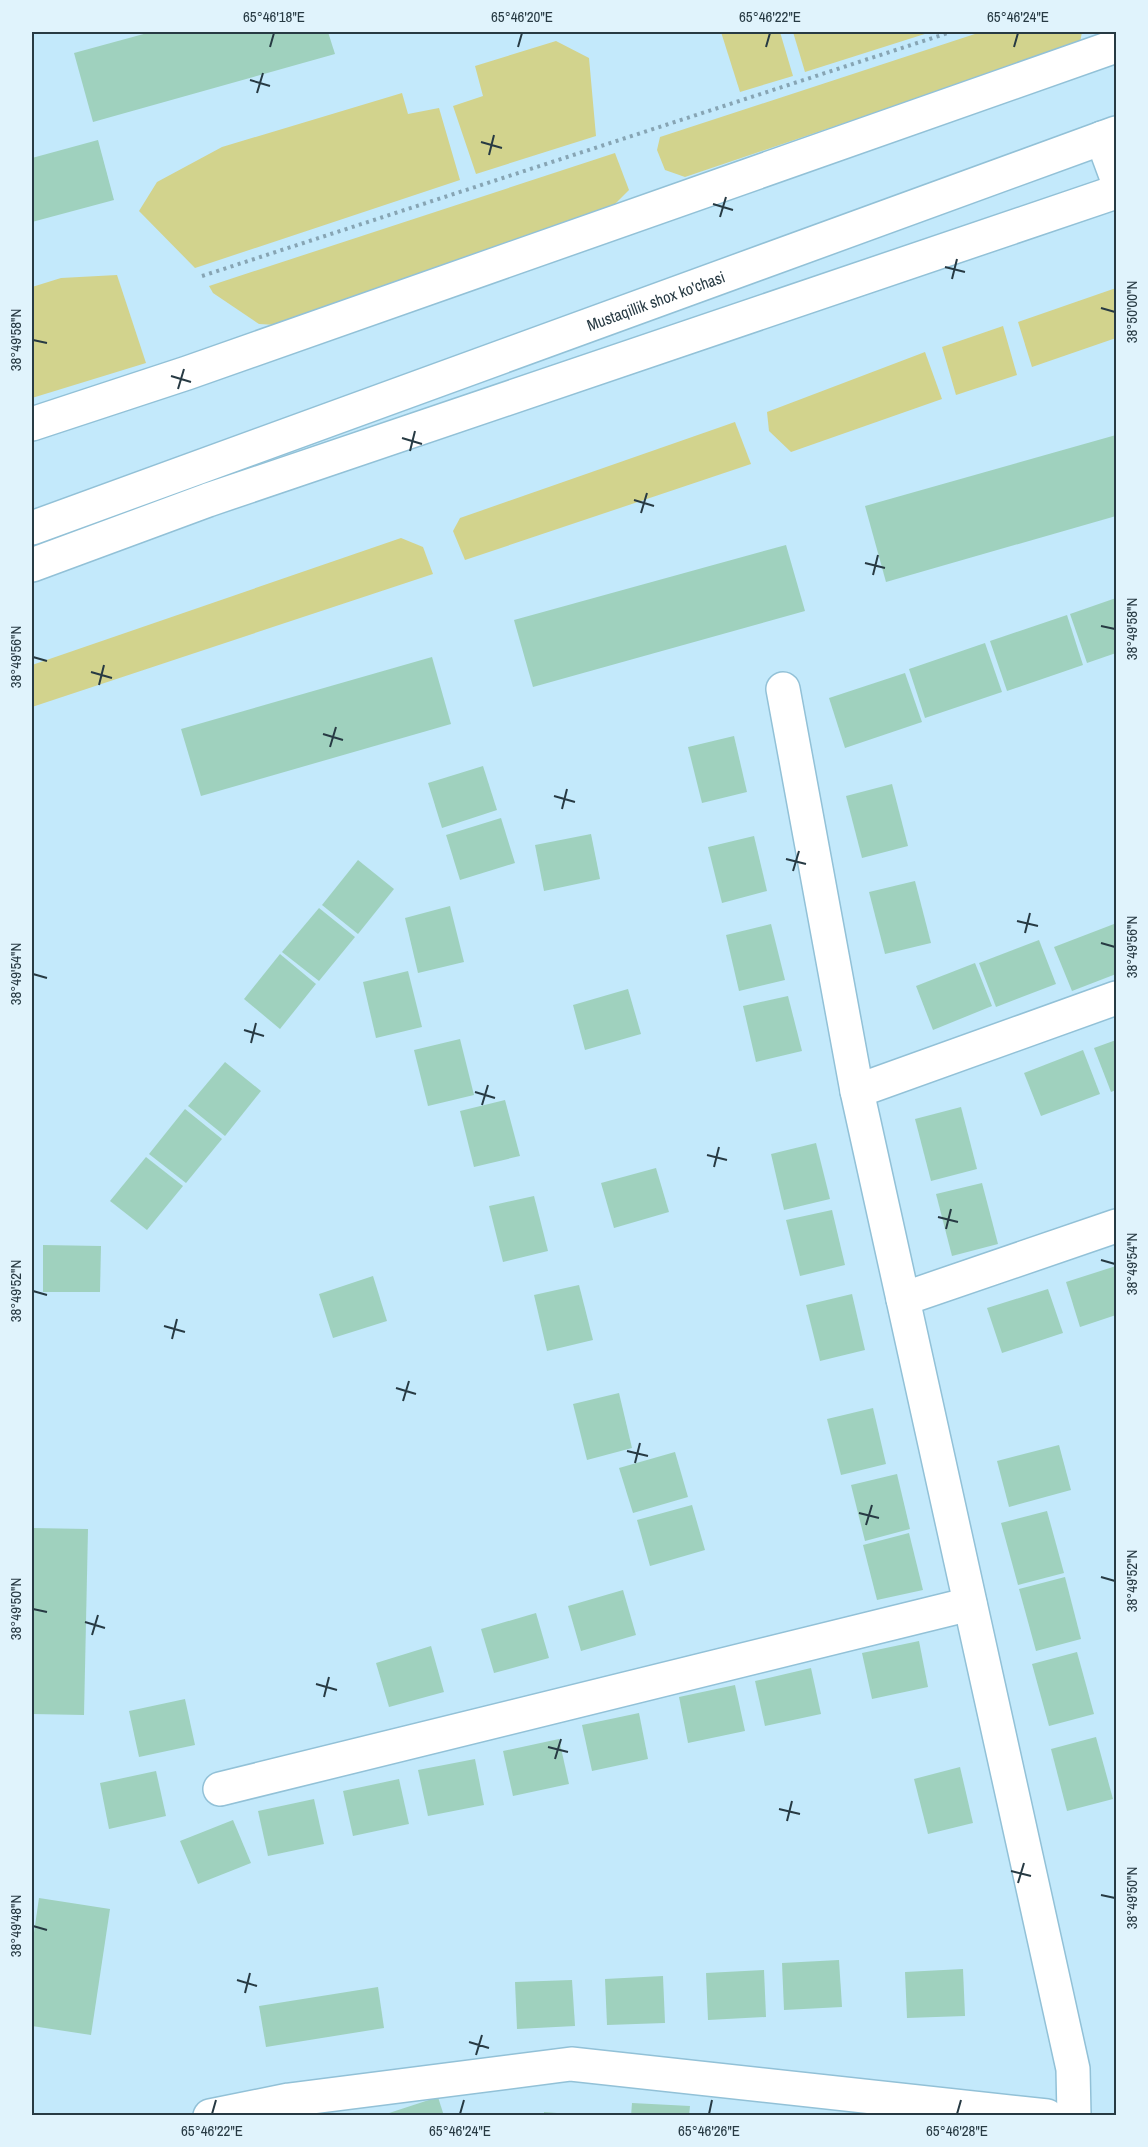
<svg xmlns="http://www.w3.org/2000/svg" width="1148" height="2147" viewBox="0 0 1148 2147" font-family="'Archivo Narrow',sans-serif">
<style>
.grass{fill:#d2d38d}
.building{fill:#9fd1be}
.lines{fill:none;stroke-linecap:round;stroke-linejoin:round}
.street-casing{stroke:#92c1d7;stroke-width:36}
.primary-casing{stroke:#92c1d7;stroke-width:36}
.path{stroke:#87a5b4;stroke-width:4;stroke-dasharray:3 4.5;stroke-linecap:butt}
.street{stroke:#fff;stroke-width:33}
.primary{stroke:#fff;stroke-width:33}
.ticks{fill:none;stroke:#273a43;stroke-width:2}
.labels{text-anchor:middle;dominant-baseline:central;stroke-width:6;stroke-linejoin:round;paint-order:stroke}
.street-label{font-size:16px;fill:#273a43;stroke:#e0f3fc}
.neatline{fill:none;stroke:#273a43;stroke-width:2}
.ticks-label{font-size:15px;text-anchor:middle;fill:#273a43}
</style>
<rect width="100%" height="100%" fill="#c3e9fb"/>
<g class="grass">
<path d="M721,32H780L793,76L740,92Z"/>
<path d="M793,32H931L805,72Z"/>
<path d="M981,32H1082L1080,43L685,177L665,170L657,150L660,137Z"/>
<path d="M556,41L589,58L596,136L476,174L453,106L483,96L475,66Z"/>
<path d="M402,93L408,114L439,108L460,180L195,268L139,211L157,182L222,147Z"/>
<path d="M615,153L629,190L614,205L293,326L259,324L213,293L209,286Z"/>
<path d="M117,275L146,363L32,398V287L61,278Z"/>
<path d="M1116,288V338L1032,367L1018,322Z"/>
<path d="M1003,326L1017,375L956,395L942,347Z"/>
<path d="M925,352L942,399L791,452L769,431L767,412Z"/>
<path d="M735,422L751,464L465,560L453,531L460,518Z"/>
<path d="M401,538L423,547L433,574L32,707V665Z"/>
</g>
<g class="building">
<path d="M151,32H328L335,54L93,122L74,53Z"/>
<path d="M98,140L114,200L32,222V158Z"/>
<path d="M1116,435V516L886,582L865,506Z"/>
<path d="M786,545L805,611L533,687L514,620Z"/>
<path d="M1116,598V653L1087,663L1070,614Z"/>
<path d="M1067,615L1083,665L1007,691L990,641Z"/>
<path d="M985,643L1002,692L925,718L909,669Z"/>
<path d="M432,657L451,724L201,796L181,729Z"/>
<path d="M905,673L922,722L845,748L829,698Z"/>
<path d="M734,736L747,792L702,803L688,747Z"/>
<path d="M483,766L497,810L442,828L428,783Z"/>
<path d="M892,784L908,846L862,858L846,796Z"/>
<path d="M501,818L515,863L460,880L446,835Z"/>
<path d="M591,834L600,879L544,891L535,845Z"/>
<path d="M754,836L767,891L722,903L708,847Z"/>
<path d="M358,860L394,889L358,934L322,905Z"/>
<path d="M915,881L931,943L885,954L869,892Z"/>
<path d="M450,906L464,962L418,973L405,918Z"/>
<path d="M319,908L355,937L319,981L282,952Z"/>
<path d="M771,924L785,980L739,991L726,935Z"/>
<path d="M1114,924L1116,930V974L1072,991L1054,947Z"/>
<path d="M1039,940L1056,984L996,1007L979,963Z"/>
<path d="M280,954L316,984L280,1029L244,999Z"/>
<path d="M975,963L992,1006L933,1030L916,986Z"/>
<path d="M408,971L422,1027L376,1038L363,982Z"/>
<path d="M628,989L641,1034L585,1050L573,1005Z"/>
<path d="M788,996L802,1051L756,1062L743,1006Z"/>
<path d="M460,1039L474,1095L428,1106L414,1050Z"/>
<path d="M1116,1040V1090L1111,1092L1094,1048Z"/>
<path d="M1083,1050L1100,1094L1041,1116L1024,1073Z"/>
<path d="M225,1062L261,1091L225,1136L188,1106Z"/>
<path d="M505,1100L520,1156L474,1167L460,1111Z"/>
<path d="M961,1107L977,1169L931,1181L915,1119Z"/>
<path d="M185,1109L222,1139L186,1183L149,1154Z"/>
<path d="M816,1143L830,1199L784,1210L771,1154Z"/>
<path d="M146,1157L183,1186L147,1230L110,1201Z"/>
<path d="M656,1168L669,1212L614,1228L601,1183Z"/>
<path d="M982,1183L998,1244L952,1256L936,1194Z"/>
<path d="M534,1196L548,1251L503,1262L489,1206Z"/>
<path d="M832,1210L845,1265L800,1276L786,1220Z"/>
<path d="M43,1245L101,1246L100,1292H43Z"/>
<path d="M1116,1266V1315L1080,1327L1066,1282Z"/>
<path d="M373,1276L387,1321L333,1338L319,1294Z"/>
<path d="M579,1285L593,1340L547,1351L534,1295Z"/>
<path d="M1048,1289L1063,1333L1002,1353L987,1308Z"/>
<path d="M852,1294L865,1350L820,1361L806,1305Z"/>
<path d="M619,1393L632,1448L587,1460L573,1404Z"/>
<path d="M873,1408L886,1464L841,1475L827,1419Z"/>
<path d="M1059,1445L1071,1490L1009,1507L997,1461Z"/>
<path d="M675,1452L688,1497L633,1513L619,1468Z"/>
<path d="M897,1474L910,1529L865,1541L851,1485Z"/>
<path d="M692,1505L705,1550L650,1566L637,1520Z"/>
<path d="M1047,1511L1064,1573L1018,1585L1001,1523Z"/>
<path d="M32,1528L88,1529L84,1715L32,1714Z"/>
<path d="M909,1533L923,1590L877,1600L863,1545Z"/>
<path d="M1065,1577L1081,1639L1036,1651L1019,1589Z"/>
<path d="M623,1590L636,1635L581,1651L568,1606Z"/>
<path d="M536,1613L549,1658L494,1673L481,1629Z"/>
<path d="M919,1641L928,1687L872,1699L862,1653Z"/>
<path d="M431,1646L444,1692L389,1707L376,1663Z"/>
<path d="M1077,1652L1094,1714L1049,1726L1032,1664Z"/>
<path d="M811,1668L821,1714L765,1726L755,1681Z"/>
<path d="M735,1685L745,1731L688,1743L679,1697Z"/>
<path d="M185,1699L195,1745L139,1757L129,1711Z"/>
<path d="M639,1713L648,1759L592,1771L582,1725Z"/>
<path d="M1096,1737L1113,1799L1067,1811L1051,1749Z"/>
<path d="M559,1739L569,1784L513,1796L503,1751Z"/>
<path d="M475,1759L484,1805L428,1816L418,1770Z"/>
<path d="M960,1767L973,1823L928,1834L914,1779Z"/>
<path d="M156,1771L166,1816L109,1829L100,1783Z"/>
<path d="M399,1779L409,1824L353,1836L343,1791Z"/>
<path d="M314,1799L324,1844L268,1856L258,1811Z"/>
<path d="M233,1820L251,1863L198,1884L180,1841Z"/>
<path d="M39,1898L110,1909L91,2035L32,2026V1946Z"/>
<path d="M839,1960L842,2007L784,2010L782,1963Z"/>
<path d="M963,1969L965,2016L907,2018L905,1972Z"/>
<path d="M764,1970L766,2017L708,2020L706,1973Z"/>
<path d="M663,1976L665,2023L607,2025L605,1979Z"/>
<path d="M572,1980L575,2026L517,2029L515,1982Z"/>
<path d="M378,1987L384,2028L266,2047L259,2006Z"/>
<path d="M438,2097L444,2116H383V2115Z"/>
<path d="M632,2103L690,2106L689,2116H631Z"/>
<path d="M544,2112L570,2114V2116H544Z"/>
</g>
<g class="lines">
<g class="street-casing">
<g id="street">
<path d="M32,424L187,373L1116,46"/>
<path d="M783,689L857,1091L1073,2069L1074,2116"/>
<path d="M857,1091L1116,998"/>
<path d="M903,1299L1116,1226"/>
<path d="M220,1789L970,1604"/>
<path d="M210,2116L289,2100L571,2064L1047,2116"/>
</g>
</g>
<g class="primary-casing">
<g id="primary">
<path d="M1102,138L1116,176"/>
<path id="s1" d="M32,528L1116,133"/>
<path d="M32,565L208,500L1116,192"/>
</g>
</g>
<path class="path" d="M202,276L951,32"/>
<use href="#street" class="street"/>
<use href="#primary" class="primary"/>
</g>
<path class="ticks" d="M270,47L274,33M518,47L522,33M766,47L770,33M1014,47L1018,33M250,80L270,86M257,93L263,73M481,142L502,148M489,155L494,135M713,204L733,210M720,217L726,197M945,267L965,272M952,279L957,259M1101,308L1115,312M33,340L47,343M171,376L191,382M178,389L184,369M402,438L422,444M410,451L415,431M634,500L654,506M641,513L647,493M865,563L885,568M873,575L878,555M1101,626L1115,629M33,657L47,661M91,672L112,678M99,685L104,665M323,734L343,740M330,747L336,727M554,796L575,802M562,809L567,789M786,859L806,864M793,871L799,851M1017,921L1038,926M1025,933L1030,913M1101,943L1115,947M33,974L47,978M244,1030L264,1036M251,1043L256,1023M475,1092L495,1098M482,1105L488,1085M707,1155L727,1160M714,1167L719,1147M938,1217L958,1222M946,1229L951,1209M1101,1260L1115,1264M33,1291L47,1295M164,1326L185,1332M172,1339L177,1319M396,1388L416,1394M403,1401L409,1381M627,1451L648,1456M635,1463L640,1443M859,1513L879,1518M866,1525L872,1505M1101,1577L1115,1581M33,1609L47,1612M85,1622L105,1628M92,1635L98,1615M316,1684L337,1690M324,1697L329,1677M548,1747L568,1752M555,1759L561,1739M779,1809L800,1814M787,1821L792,1801M1011,1871L1031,1876M1018,1883L1024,1863M1101,1895L1115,1898M33,1926L47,1930M237,1980L257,1986M245,1993L250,1973M469,2042L489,2048M476,2055L482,2035M212,2114L216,2100M460,2114L464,2100M709,2114L712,2100M957,2114L961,2100"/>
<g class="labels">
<g class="street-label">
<text stroke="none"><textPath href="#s1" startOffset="664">Mustaqillik shox ko'chasi</textPath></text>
</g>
</g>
<rect width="1148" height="2147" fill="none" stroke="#e0f3fc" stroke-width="66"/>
<rect x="33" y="33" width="1082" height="2081" class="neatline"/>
<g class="ticks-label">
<text x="274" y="22">65°46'18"E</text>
<text x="522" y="22">65°46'20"E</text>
<text x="770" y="22">65°46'22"E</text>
<text x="1018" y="22">65°46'24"E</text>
<text transform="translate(1132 312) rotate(-90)" y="5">38°50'00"N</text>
<text transform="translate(16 340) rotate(-90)" y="5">38°49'58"N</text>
<text transform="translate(1132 629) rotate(-90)" y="5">38°49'58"N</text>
<text transform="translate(16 657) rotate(-90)" y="5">38°49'56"N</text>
<text transform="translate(1132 947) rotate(-90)" y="5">38°49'56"N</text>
<text transform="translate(16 974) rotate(-90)" y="5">38°49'54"N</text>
<text transform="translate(1132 1264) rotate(-90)" y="5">38°49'54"N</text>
<text transform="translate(16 1291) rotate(-90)" y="5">38°49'52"N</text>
<text transform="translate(1132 1581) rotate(-90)" y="5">38°49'52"N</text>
<text transform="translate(16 1609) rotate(-90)" y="5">38°49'50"N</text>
<text transform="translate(1132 1898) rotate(-90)" y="5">38°49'50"N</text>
<text transform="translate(16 1926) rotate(-90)" y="5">38°49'48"N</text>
<text x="212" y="2136">65°46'22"E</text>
<text x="460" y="2136">65°46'24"E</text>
<text x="709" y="2136">65°46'26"E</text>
<text x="957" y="2136">65°46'28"E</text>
</g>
</svg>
